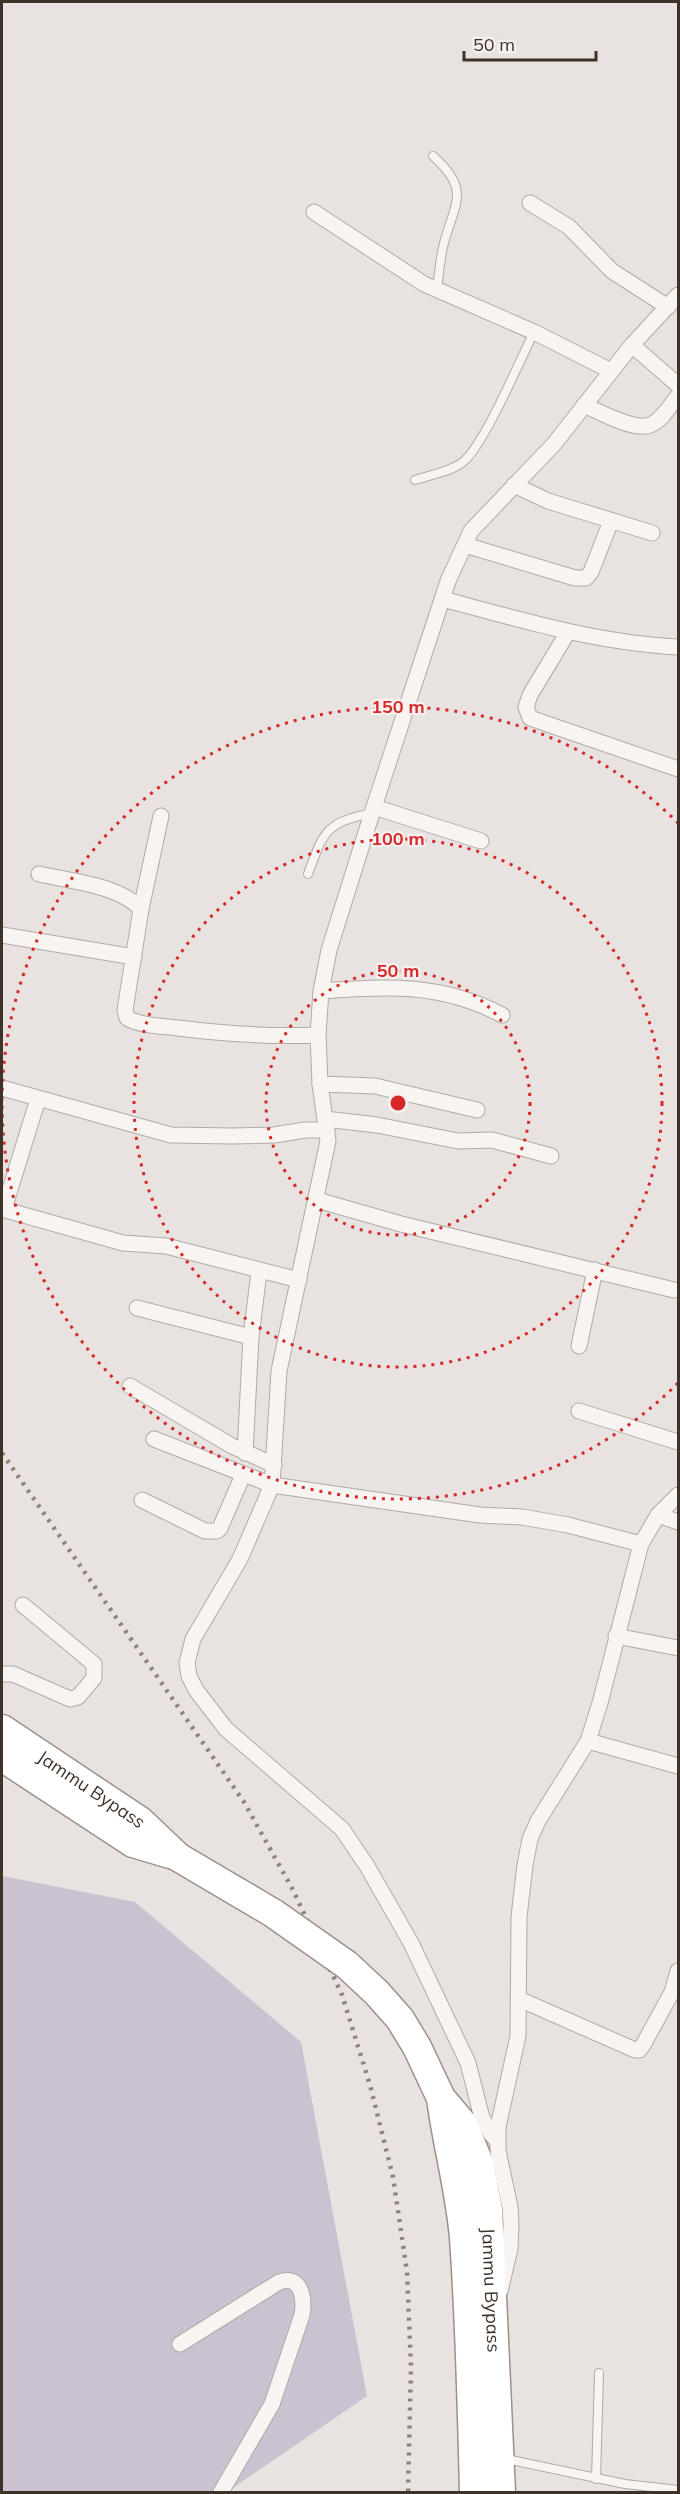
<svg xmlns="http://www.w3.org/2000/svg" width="680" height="2494" viewBox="0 0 680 2494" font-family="Mulish,sans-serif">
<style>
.green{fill:#cac1d1}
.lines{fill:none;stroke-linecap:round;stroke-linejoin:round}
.lane-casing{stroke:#b2aaa5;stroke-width:10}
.street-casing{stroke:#b2aaa5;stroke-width:17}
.highway-casing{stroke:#9e9088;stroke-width:31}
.lane{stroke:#f7f4f2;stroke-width:8}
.street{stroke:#f7f4f2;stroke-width:15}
.highway{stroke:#fff;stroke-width:28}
.rail{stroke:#91837a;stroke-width:4.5;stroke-dasharray:3 6;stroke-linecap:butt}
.highway-bridge-casing{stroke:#9e9088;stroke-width:31;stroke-linecap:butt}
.highway-bridge{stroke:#fff;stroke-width:28}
.ring{fill:none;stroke:#d62828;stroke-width:3;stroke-dasharray:3 6}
.labels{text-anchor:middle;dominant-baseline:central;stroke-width:4.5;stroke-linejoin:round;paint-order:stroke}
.street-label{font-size:18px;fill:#3e3229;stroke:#f6f1ef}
.centre{fill:#d62828;stroke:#f6f1ef;stroke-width:3}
.ring-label{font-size:18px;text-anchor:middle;font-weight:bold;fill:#d62828;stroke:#f6f1ef;stroke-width:4.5;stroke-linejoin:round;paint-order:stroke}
</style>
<rect width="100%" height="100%" fill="#e8e3e0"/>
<path class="green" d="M2,1876L135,1902L301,2042L367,2396L227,2492H2Z"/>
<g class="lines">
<g class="lane-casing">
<g id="lane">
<path d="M433,156C471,190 455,202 444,243C440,258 439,274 437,290"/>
<path d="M415,480C430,475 450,472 463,462C484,445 520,360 534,332"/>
<path d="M308,874C324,831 325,823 372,813"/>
<path d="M506,2459L625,2484L678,2490"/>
<path d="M596,2479L599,2373"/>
</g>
</g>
<g class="street-casing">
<g id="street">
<path d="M530,203L569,227L612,271L668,307"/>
<path d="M314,212L424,284L534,332L611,371"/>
<path d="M632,345L678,385"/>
<path d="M584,405C600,412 637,433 652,424C663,419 671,404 678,396"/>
<path d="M514,485L548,501L652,533"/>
<path d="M465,545L575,578H586L591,572L611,521"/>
<path d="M443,599C520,620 598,643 678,647"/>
<path d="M568,632L530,695L526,707L530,718L678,769"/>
<path d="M374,807L481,841"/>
<path d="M161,816L141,909L125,1010L127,1018C141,1026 162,1026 178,1028C225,1034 271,1037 318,1035"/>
<path d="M39,874C70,881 119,885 141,909"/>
<path d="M2,935L134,957"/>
<path d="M321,991C387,986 442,983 502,1015"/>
<path d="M320,1084L375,1086L477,1110"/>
<path d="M2,1088L171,1135L232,1136L274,1135L305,1130H327"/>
<path d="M325,1119L377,1125L458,1141L492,1140L551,1156"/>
<path d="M317,1200L401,1224L674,1290"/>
<path d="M2,1209L123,1243L166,1246L299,1280"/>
<path d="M4,1209L38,1099"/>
<path d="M137,1308L251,1337"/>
<path d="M579,1346L595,1270"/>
<path d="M130,1386L232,1446L274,1465"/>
<path d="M579,1411L678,1442"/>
<path d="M154,1439L272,1485L240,1559L193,1639L187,1663L189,1676L196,1690L226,1729L342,1829L367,1866L411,1943L468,2063L482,2118L491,2134L497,2140"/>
<path d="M245,1453L251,1337L259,1272"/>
<path d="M142,1500L205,1531H217L220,1528L243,1475"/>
<path d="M658,1515L678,1522"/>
<path d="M641,1544L658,1515L678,1495"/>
<path d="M616,1636L678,1648"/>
<path d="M2,1674H13L70,1699L78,1697L94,1678V1664L23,1605"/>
<path d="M588,1741L678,1766"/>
<path d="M519,1999L635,2050H639L643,2045L672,1992L678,1971"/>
<path d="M500,2291L510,2249L511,2224L510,2207L498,2151V2127L518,2036L519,1917L525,1865L530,1839L538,1821L588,1741L600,1703L641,1544L568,1525L522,1517L480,1515L272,1485L279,1371L328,1141L320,1084L318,1035L321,991L329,950L372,813L448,581L471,531L554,444L632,345L678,295"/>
<path d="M180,2344L279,2282C301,2274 305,2298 302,2315L272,2404L221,2492"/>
</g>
</g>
<g class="highway-casing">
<g id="highway">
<path id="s1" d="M2,1729L140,1821L178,1857L273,1913"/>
<path d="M2,1757L133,1843L170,1854"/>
<path id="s2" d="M347,1965L377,1993L400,2019L417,2047L441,2098L463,2124L479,2163L488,2209L501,2492"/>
<path d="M441,2098C447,2145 460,2190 464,2238C470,2322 472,2408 474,2492"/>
</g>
</g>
<use href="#lane" class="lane"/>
<use href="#street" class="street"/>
<use href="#highway" class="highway"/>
<path class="rail" d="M2,1453L244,1802L293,1890L342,1995L370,2085L393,2177L407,2272L411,2367L408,2492"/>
<g class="highway-bridge-casing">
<path id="highway-bridge" d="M273,1913L347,1965"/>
</g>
<use href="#highway-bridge" class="highway-bridge"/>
</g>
<g class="ring">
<circle cx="398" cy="1103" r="132"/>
<circle cx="398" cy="1103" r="264"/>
<path d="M678 1383A396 396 0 1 1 678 823"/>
</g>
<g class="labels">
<g class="street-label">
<text stroke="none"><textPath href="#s1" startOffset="108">Jammu Bypass</textPath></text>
<text stroke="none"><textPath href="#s2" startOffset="369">Jammu Bypass</textPath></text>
</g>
</g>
<circle cx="398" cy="1103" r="9" class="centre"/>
<g class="ring-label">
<text x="398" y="713">150 m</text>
<text x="398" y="845">100 m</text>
<text x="398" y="977">50 m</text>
</g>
<rect width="680" height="2494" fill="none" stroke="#3e3229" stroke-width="6"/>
<path d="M464 51v9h132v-9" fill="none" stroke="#3e3229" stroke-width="3"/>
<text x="473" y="51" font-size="18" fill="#3e3229" stroke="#f6f1ef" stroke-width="4.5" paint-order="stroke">50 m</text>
</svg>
